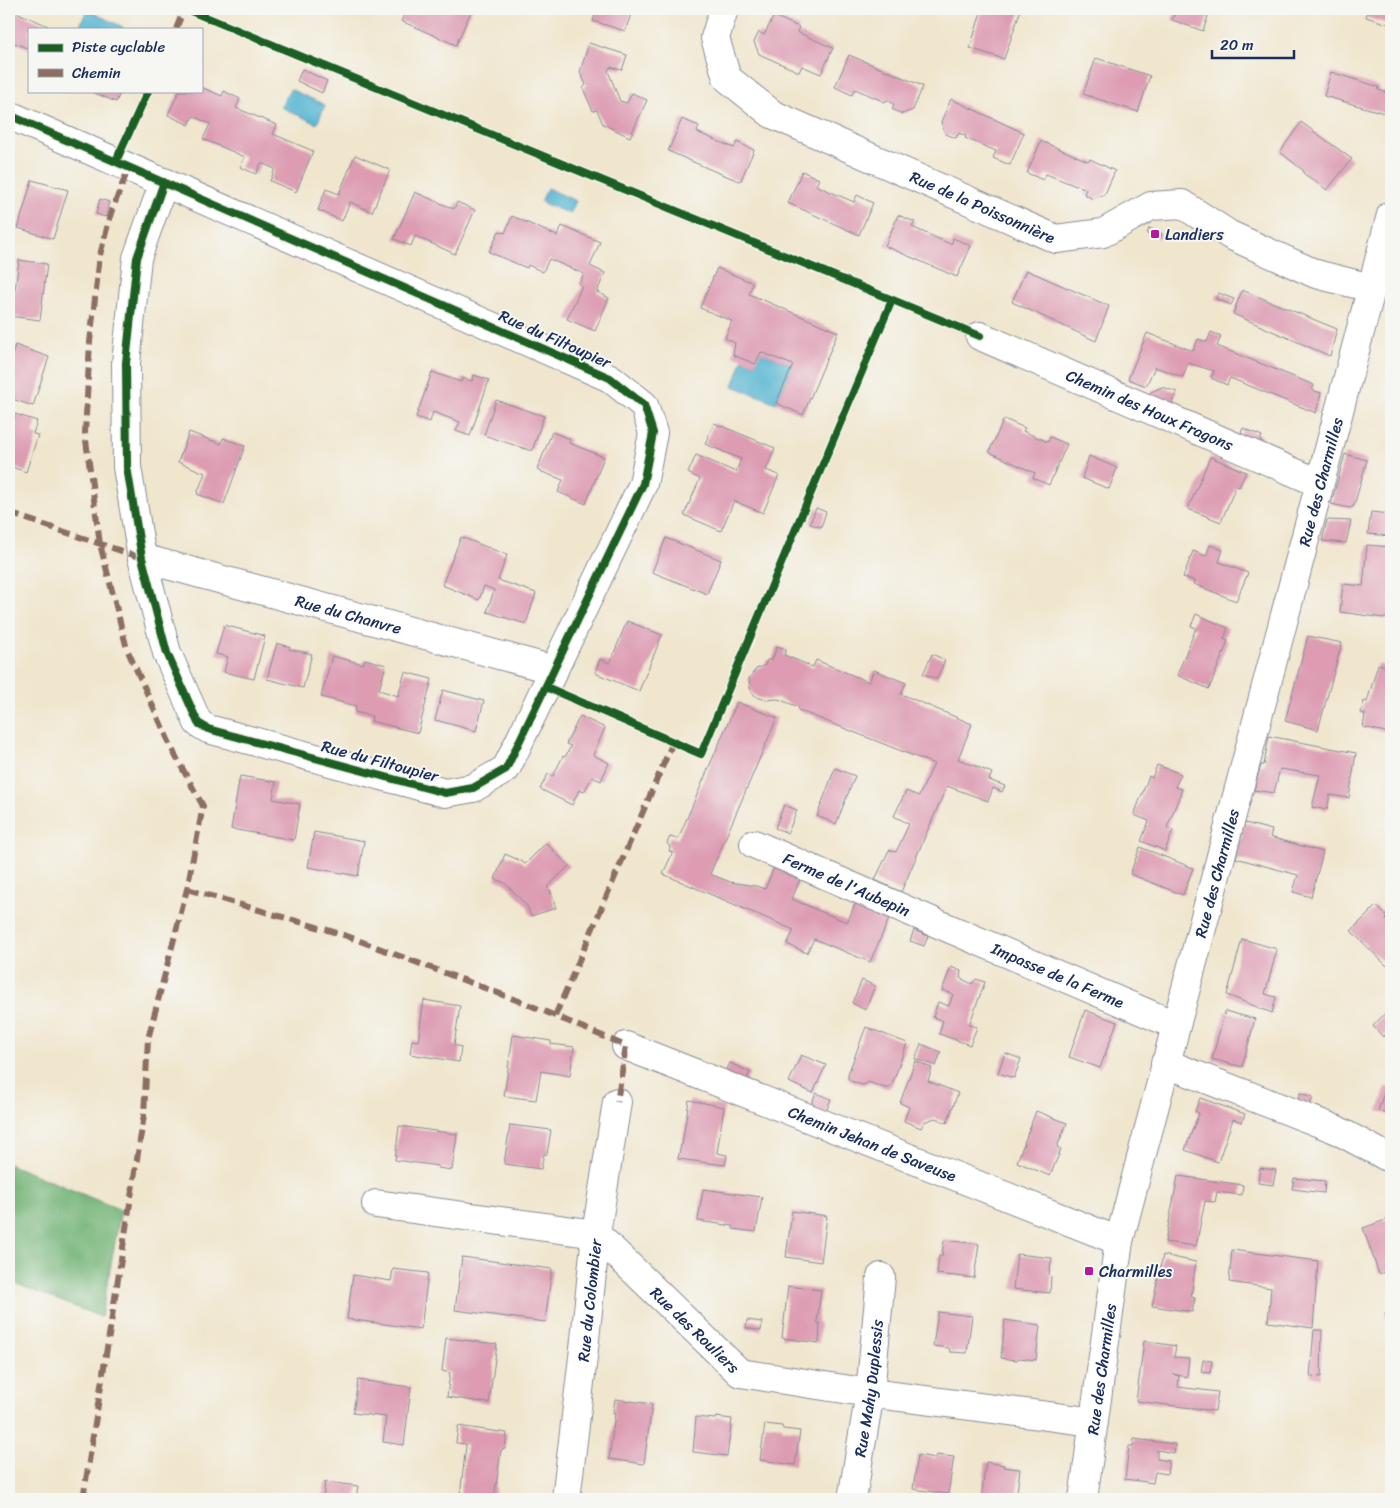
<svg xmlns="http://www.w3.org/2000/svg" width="1400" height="1508" viewBox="0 0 1400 1508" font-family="Sriracha,sans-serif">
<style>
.forest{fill:#73b477;stroke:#47726a}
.water{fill:#53b4d1;stroke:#377298}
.building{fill:#dd9cb2}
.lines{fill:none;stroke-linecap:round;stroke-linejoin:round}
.minor-casing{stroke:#868a96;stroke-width:30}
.minor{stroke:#fff;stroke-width:28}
.quiet{stroke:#8d6e63;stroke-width:6;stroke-dasharray:12 6;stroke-linecap:butt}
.cycleway-casing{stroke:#f6f6f2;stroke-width:11}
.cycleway{stroke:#1b5e20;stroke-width:8}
.poi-dot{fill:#b5179e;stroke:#f6f6f2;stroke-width:2}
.labels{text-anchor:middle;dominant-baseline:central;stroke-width:4;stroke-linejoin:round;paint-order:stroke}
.street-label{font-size:16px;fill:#1b2f5e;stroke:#f6f6f2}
.poi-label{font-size:16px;fill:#1b2f5e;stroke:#f6f6f2;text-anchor:start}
</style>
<rect width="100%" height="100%" fill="#f6f6f2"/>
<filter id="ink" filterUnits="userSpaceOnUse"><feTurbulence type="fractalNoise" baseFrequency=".02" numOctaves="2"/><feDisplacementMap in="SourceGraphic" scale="10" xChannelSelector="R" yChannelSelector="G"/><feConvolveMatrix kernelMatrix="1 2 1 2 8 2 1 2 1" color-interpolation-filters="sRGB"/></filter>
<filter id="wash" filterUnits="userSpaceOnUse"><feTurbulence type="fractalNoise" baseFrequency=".0096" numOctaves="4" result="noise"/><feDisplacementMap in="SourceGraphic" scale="20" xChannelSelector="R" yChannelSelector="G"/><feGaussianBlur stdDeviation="1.12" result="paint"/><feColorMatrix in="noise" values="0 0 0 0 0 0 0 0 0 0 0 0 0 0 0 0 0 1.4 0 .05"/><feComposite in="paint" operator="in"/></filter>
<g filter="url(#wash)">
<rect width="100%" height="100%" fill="#f0e6ce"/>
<path class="forest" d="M9,1164L121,1210L101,1317L9,1281Z"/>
<g class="water">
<path d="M87,10L123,27V29L79,27Z"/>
<path d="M290,89L325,105L317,124L281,107Z"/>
<path d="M547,188L576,201L570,214L541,202Z"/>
<path d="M761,352L793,365L776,403L733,386L743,359L755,364Z"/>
</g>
<g id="blocks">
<g class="building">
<path d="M9,9L48,26L47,29H29V49L15,43L9,58Z"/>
<path d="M407,9H472L456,45L401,21Z"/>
<path d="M597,9H633L625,31L593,21Z"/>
<path d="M982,9H1021L1004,59L970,48Z"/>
<path d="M1170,9H1221L1219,14L1210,10L1203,31L1172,20L1175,11Z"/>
<path d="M1368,9H1391V25L1366,17Z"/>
<path d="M774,16L799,27L797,32L833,48L821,74L802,66L799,72L759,54L754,42L759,32L764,35Z"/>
<path d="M589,43L627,55L622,70L610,67L608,71L620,101L627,103L632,93L647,100L630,137L603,124L597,110L593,111L588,100L583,88L586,85L580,72Z"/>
<path d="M849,55L923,86L913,110L902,114L892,109L894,104L887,100L885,102L855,89L852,95L835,87Z"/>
<path d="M1096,58L1150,76L1138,112L1083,94Z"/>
<path d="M302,69L327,81L322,93L297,81Z"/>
<path d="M1331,72L1379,87L1378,90L1391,93V115L1324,96Z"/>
<path d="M201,87L222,96L224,91L240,99L236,108L277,125L273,134L313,151L296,192L270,181L275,169L261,163L256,174L240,167L245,157L203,139L210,124L193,116L189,125L168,115L179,91H201Z"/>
<path d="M90,91H121L116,102Z"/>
<path d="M951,99L1024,133L1010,165L993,158L996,151L965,138L966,136L959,133L956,138L945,134L941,122Z"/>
<path d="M682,119L699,126L697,132L715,140L734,148L737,142L754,150L741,180L739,181L714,171L668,151Z"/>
<path d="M1301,122L1352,159L1327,190L1303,173L1304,171L1280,152Z"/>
<path d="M1041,141L1088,161L1090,159L1115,171L1105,194L1093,199L1084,194L1086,189L1077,185L1076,186L1046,174L1043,180L1027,173Z"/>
<path d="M355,155L390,170L372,212L350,202L342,221L318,210L326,189L339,194Z"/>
<path d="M802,171L819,179L816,185L824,189L854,202L857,195L873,203L859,235L788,203Z"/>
<path d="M32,180L68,190L53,239L18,228Z"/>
<path d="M415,192L454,209L457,202L475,210L455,254L415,236L411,246L394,239Z"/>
<path d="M100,199L109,202L105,217L96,214Z"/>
<path d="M898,215L915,222L912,227L950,244L952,243L953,238L971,246L957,277L885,246Z"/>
<path d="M512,216L557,236L562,226L600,242L590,266L605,273L597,292L609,298L595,331L567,319L582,286L579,284L584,274L549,259L543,272L528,265L527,268L489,252L499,231L505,233Z"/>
<path d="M1149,228L1161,233L1160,238L1147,234Z"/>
<path d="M19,260L47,264L40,320L9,316V289L15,290Z"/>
<path d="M717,268L753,283L749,294L838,332L803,415L776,403L793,365L761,352L755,364L733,355L735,343L725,338L732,321L700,308Z"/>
<path d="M1026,270L1109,306L1096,341L1012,302Z"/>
<path d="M1242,290L1337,329L1330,356L1233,314Z"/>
<path d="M1218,293L1234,299L1231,305L1216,299Z"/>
<path d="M1211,332L1221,336L1217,346L1314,385L1312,390L1321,393L1316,413L1230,378L1227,385L1211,378L1214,371L1188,363L1183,377L1155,367L1146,386L1128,379L1147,333L1193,351L1198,339L1207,342Z"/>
<path d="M15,345L49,357L33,406L9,398V364Z"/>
<path d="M432,372L461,382L462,378L472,381L474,375L489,380L470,436L456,431L460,422L433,412L430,422L416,417Z"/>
<path d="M1162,387L1177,392L1169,410L1147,402L1151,392Z"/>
<path d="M496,400L544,416L532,451L484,435Z"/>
<path d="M15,414L37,421L33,434L38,435L26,472L9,466V426L11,427Z"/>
<path d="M1004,419L1025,428L1023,431L1048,442L1050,437L1067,444L1049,485L1033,478L1035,473L989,452Z"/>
<path d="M714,423L775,448L766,470L779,475L763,513L734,501L721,531L684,515L700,479L688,473L696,455L736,472L741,459L705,444Z"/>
<path d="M1243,428L1262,436L1256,452L1237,443Z"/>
<path d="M189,432L221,444L223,438L245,446L224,504L197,494L205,473L178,462Z"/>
<path d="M552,432L570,439L569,443L604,457L586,504L558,492L563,480L537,470Z"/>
<path d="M1345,454L1367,460L1354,506L1350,508L1331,504Z"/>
<path d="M1089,456L1117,468L1109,489L1082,478Z"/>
<path d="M1210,457L1246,472L1239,487L1236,486L1221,522L1188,509Z"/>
<path d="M816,508L826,512L821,527L810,524Z"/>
<path d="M1371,512L1391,514V536L1368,534Z"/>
<path d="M1327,520L1351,521L1346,543L1322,541Z"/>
<path d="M461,537L507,555L498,580L536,593L526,624L487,612L494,590L484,586L479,600L442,585Z"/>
<path d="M666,538L721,560L707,594L652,572Z"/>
<path d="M1210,545L1223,550L1219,562L1248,573L1236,601L1194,584L1195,581L1183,577L1193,551L1206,556Z"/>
<path d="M1367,545L1391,547V619L1340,612L1343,584L1363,586Z"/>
<path d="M1196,614L1228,628L1224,639L1228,641L1209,689L1177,675L1196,628L1191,626Z"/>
<path d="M627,621L662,635L639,691L595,673L600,659L610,663Z"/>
<path d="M224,625L265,636L254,679L224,672L228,657L216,654Z"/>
<path d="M1308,636L1342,643L1318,730L1285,721Z"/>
<path d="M277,643L290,647L289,649L312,654L303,688L267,679Z"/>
<path d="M777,646L786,649L784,655L813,667L816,660L869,682L874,670L906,683L901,694L972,724L958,759L992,773L989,780L1005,786L1002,792L993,788L988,801L947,786L901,892L875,880L889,850L896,852L909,824L894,816L906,791L919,796L934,764L798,710L799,707L778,699L766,700L757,697L753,694L750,688L749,678L756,669L765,665L767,660H772Z"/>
<path d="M932,654L945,660L937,679L923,674Z"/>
<path d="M332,656L363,664L365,659L386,665L379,690L398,696L405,672L432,679L418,733L371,721L372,716L355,712L356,706L321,697Z"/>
<path d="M1378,664L1391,668L1390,733L1363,727L1365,714L1361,713L1364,701L1367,702Z"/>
<path d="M443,690L484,701L476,731L435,720Z"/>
<path d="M737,702L777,718L710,874L730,882L756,886L765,889L776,863L802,874L792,899L824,913L847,922L858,898L892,912L870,962L814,939L807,953L787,944L794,930L663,874L672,854V852L669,851L670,847L667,843L670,837L678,839Z"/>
<path d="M580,716L605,728L593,755L609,763L601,781L592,777L584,792L579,790L572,805L540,789L548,774L553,776L563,756L565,757L571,746L566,744Z"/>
<path d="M1269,736L1356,753L1349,798L1330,795L1327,810L1312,807L1320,775L1280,769L1274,793L1254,790L1261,765H1264Z"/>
<path d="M1157,765L1181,774L1175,787L1182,789L1167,828L1173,830L1165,851L1141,841L1149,821L1134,815L1149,776L1152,778Z"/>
<path d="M835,768L855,776L836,824L817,816Z"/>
<path d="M240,776L276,782L273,799L300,804L294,840L231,829Z"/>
<path d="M784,805L797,810L788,833L775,828Z"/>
<path d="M1245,823L1272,830L1270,837L1323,852L1311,897L1293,892L1298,875L1236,858Z"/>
<path d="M314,832L364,841L358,876L308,867Z"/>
<path d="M546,843L569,866L547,887L550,890L556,908L531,916L527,906L505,883L495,879L505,854L521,861L525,864Z"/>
<path d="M1140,847L1193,868L1183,895L1130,874Z"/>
<path d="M1376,906L1388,917L1386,919L1391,925V961L1387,966L1351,931Z"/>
<path d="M914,930L928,936L924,946L910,941Z"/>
<path d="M1242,939L1277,949L1265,994L1276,997L1272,1013L1227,995Z"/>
<path d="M951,967L961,971L960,978L972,984L976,979L985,982L969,1025L977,1027L970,1045L939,1034L943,1021L933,1017L938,1002L949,1006L953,994L942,990Z"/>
<path d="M862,980L875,986L865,1010L852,1003Z"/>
<path d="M424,1000L460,1006L454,1045L461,1047L459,1062L410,1054L412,1040L418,1041Z"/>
<path d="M1389,1009L1391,1011V1028L1383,1037L1373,1026Z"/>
<path d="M1085,1010L1117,1022L1100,1068L1069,1057Z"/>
<path d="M1225,1011L1255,1019L1242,1067L1212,1059Z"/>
<path d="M866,1027L907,1043L892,1085L889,1088H885L868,1082L866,1084L862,1085L851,1081L848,1078V1074Z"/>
<path d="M513,1035L551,1041V1044L574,1047L570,1076L541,1071L536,1100L504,1096Z"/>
<path d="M921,1044L941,1052L936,1066L915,1059Z"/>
<path d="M1005,1053L1021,1059L1014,1078L998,1073Z"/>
<path d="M801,1055L826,1065L813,1093L789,1082Z"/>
<path d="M915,1061L932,1068L928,1081L958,1093L947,1123L935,1118L924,1122L921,1128L904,1121L909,1107L900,1103Z"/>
<path d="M730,1063L750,1072L745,1084L724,1075Z"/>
<path d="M1386,1087L1391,1088V1115L1378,1111Z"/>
<path d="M816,1093L831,1099L825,1114L810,1108Z"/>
<path d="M1300,1093L1313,1097L1310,1105L1298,1100Z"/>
<path d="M1200,1098L1245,1114L1242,1122L1233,1119L1218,1162L1185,1150L1199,1113L1195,1111Z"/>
<path d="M689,1100L724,1107L717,1153L727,1155L725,1165L678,1159L681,1145H682Z"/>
<path d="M1036,1111L1067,1123L1057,1147L1061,1149L1050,1176L1017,1162Z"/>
<path d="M510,1125L551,1130L547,1154H544L541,1169L504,1164Z"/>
<path d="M399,1126L457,1134L452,1170L438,1168V1166L395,1160Z"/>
<path d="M1260,1168L1276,1170L1273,1185L1258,1183Z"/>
<path d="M1178,1176L1243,1185L1242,1195L1217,1192L1215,1202L1205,1201L1196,1246L1165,1242Z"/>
<path d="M1294,1178L1325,1181L1324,1193L1292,1189Z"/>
<path d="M703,1189L762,1197L756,1232L733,1229V1226L698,1221Z"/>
<path d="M792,1211L827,1216L821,1262L786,1257Z"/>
<path d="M1391,1218V1270L1379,1274L1363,1228Z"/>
<path d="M944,1240L979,1244L974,1278L937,1274L939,1256H942Z"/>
<path d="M1232,1250L1318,1261L1313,1328L1268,1322L1271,1288L1229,1282Z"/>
<path d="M1017,1254L1052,1258L1049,1274L1051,1276L1050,1293L1013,1289Z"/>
<path d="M1163,1255L1196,1262L1191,1297L1195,1298L1192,1312L1152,1306Z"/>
<path d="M462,1257L552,1269L545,1322L455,1310Z"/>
<path d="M393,1269L428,1273L421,1329L347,1319L353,1275L391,1281Z"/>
<path d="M788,1286L821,1290L817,1322L820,1324L819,1343L782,1338Z"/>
<path d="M938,1312L972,1316L967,1353L950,1352L949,1348L933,1346Z"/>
<path d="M1391,1312V1332L1385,1314Z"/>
<path d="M747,1320L762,1322L761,1331L746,1328Z"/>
<path d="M1005,1320L1040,1325L1036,1360L1019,1358L1017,1360L1001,1358Z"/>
<path d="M1314,1330H1322L1321,1377L1310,1376Z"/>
<path d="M446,1338L497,1344L489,1403L447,1397L450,1373L442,1371Z"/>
<path d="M1144,1341L1176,1346L1174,1357L1189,1358L1187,1377L1173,1374L1179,1376L1178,1387L1218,1392L1215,1411L1136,1401Z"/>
<path d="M1203,1360L1212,1361L1210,1373L1201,1372Z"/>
<path d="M358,1380L411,1387L404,1445L383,1442L386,1417L353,1413Z"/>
<path d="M615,1399L652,1404L644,1464L609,1459L615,1414L613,1413Z"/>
<path d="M696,1417L715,1419L716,1417L732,1419L727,1456L693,1452Z"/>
<path d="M765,1424L782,1426L783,1429L800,1431L795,1465L760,1460Z"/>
<path d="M458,1426L507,1433L505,1449L501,1450L494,1499L460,1495L466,1446V1444L456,1443Z"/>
<path d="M1134,1439L1175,1444L1174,1453L1157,1450V1459L1169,1461L1167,1474L1155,1472L1153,1483L1125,1479L1129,1446H1133Z"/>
<path d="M918,1455L935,1458L936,1455L954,1457L948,1494L913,1489Z"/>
<path d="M986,1462L1004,1465L1003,1467L1020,1469L1016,1499H981Z"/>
<path d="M325,1482L358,1486L356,1499H323Z"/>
</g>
</g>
</g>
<g filter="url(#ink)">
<use href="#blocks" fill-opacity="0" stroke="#868a96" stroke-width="1"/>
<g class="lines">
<g class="minor-casing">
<g id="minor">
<path id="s1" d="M724,9L715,38L727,78L772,114L1056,239L1103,233L1151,206L1182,204L1230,235L1316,274L1371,288"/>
<path d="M9,115L610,378L644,405L653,433L643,484L506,769L473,788L445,793L208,729L198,723L167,653L142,558L127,467L126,363L137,258L164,182"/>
<path id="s2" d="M980,336L1319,483"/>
<path id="s3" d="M142,558L554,670"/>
<path id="s4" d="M754,844L941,925L1175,1025"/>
<path id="s5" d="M626,1046L1119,1241"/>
<path d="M1165,1063L1335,1129L1391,1159"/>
<path id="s6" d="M376,1204L596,1234L740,1373L870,1393L1094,1422"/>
<path id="s7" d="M566,1499L584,1349L596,1234L617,1102"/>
<path id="s8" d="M852,1499L870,1393L881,1277"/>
<path id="s9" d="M1083,1499L1119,1241L1391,215"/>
</g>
</g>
<use href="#minor" class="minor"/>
<g class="quiet">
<path d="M176,29L184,9"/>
<path d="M9,513L142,558"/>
<path d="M187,889L344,935L527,1004L626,1046L617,1102"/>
<path d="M555,1016L673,742"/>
<path d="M83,1499L144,1115L148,1039L187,889L203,806L175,755L127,649L100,544L85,433L90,342L100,255L111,213L129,167"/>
</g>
<g class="cycleway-casing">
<g id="cycleway">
<path d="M186,9L980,336"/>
<path d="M9,115L610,378L644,405L653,433L643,484L506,769L473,788L445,793L208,729L198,723L167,653L142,558L127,467L126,363L137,258L164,182"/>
<path d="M116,161L148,91"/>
<path d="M546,687L701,754L892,300"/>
</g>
</g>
<use href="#cycleway" class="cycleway"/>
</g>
</g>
<g class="poi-dot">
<rect x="1150" y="229" width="10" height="10" rx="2.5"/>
<rect x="1084" y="1266" width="10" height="10" rx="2.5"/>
</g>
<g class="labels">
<g class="street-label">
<text stroke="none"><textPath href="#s1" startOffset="360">Rue de la Poissonnière</textPath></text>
<text transform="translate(555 339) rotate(24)">Rue du Filtoupier</text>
<text stroke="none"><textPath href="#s2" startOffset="185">Chemin des Houx Fragons</textPath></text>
<text stroke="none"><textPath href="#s9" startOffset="1046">Rue des Charmilles</textPath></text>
<text stroke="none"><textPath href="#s3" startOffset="214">Rue du Chanvre</textPath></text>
<text transform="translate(380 761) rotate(15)">Rue du Filtoupier</text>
<text stroke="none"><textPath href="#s9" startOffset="641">Rue des Charmilles</textPath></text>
<text stroke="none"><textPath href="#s4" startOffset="101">Ferme de l'Aubepin</textPath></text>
<text stroke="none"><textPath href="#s4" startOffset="331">Impasse de la Ferme</textPath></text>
<text stroke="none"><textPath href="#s5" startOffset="265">Chemin Jehan de Saveuse</textPath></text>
<text stroke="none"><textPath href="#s7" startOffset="200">Rue du Colombier</textPath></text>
<text stroke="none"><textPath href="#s6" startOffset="360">Rue des Rouliers</textPath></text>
<text stroke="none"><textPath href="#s9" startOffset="131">Rue des Charmilles</textPath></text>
<text stroke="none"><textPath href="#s8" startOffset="112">Rue Mahy Duplessis</textPath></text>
</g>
<g class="poi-label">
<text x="1165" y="234">Landiers</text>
<text x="1099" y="1271">Charmilles</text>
</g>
</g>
<rect width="1400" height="1508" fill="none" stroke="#f6f6f2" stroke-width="30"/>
<rect x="28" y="28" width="175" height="65" fill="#f6f6f2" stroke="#9ea6b7"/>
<rect x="38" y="44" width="25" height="8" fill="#1b5e20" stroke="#9ea6b7"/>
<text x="72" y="52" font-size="15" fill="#1b2f5e">Piste cyclable</text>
<rect x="38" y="69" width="25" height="8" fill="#8d6e63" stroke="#9ea6b7"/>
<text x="72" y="78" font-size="15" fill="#1b2f5e">Chemin</text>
<path d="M1212 50v8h82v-8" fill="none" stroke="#1b2f5e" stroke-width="2.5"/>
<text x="1220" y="50" font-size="15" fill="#1b2f5e" stroke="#f6f6f2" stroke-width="4" paint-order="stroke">20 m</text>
</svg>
